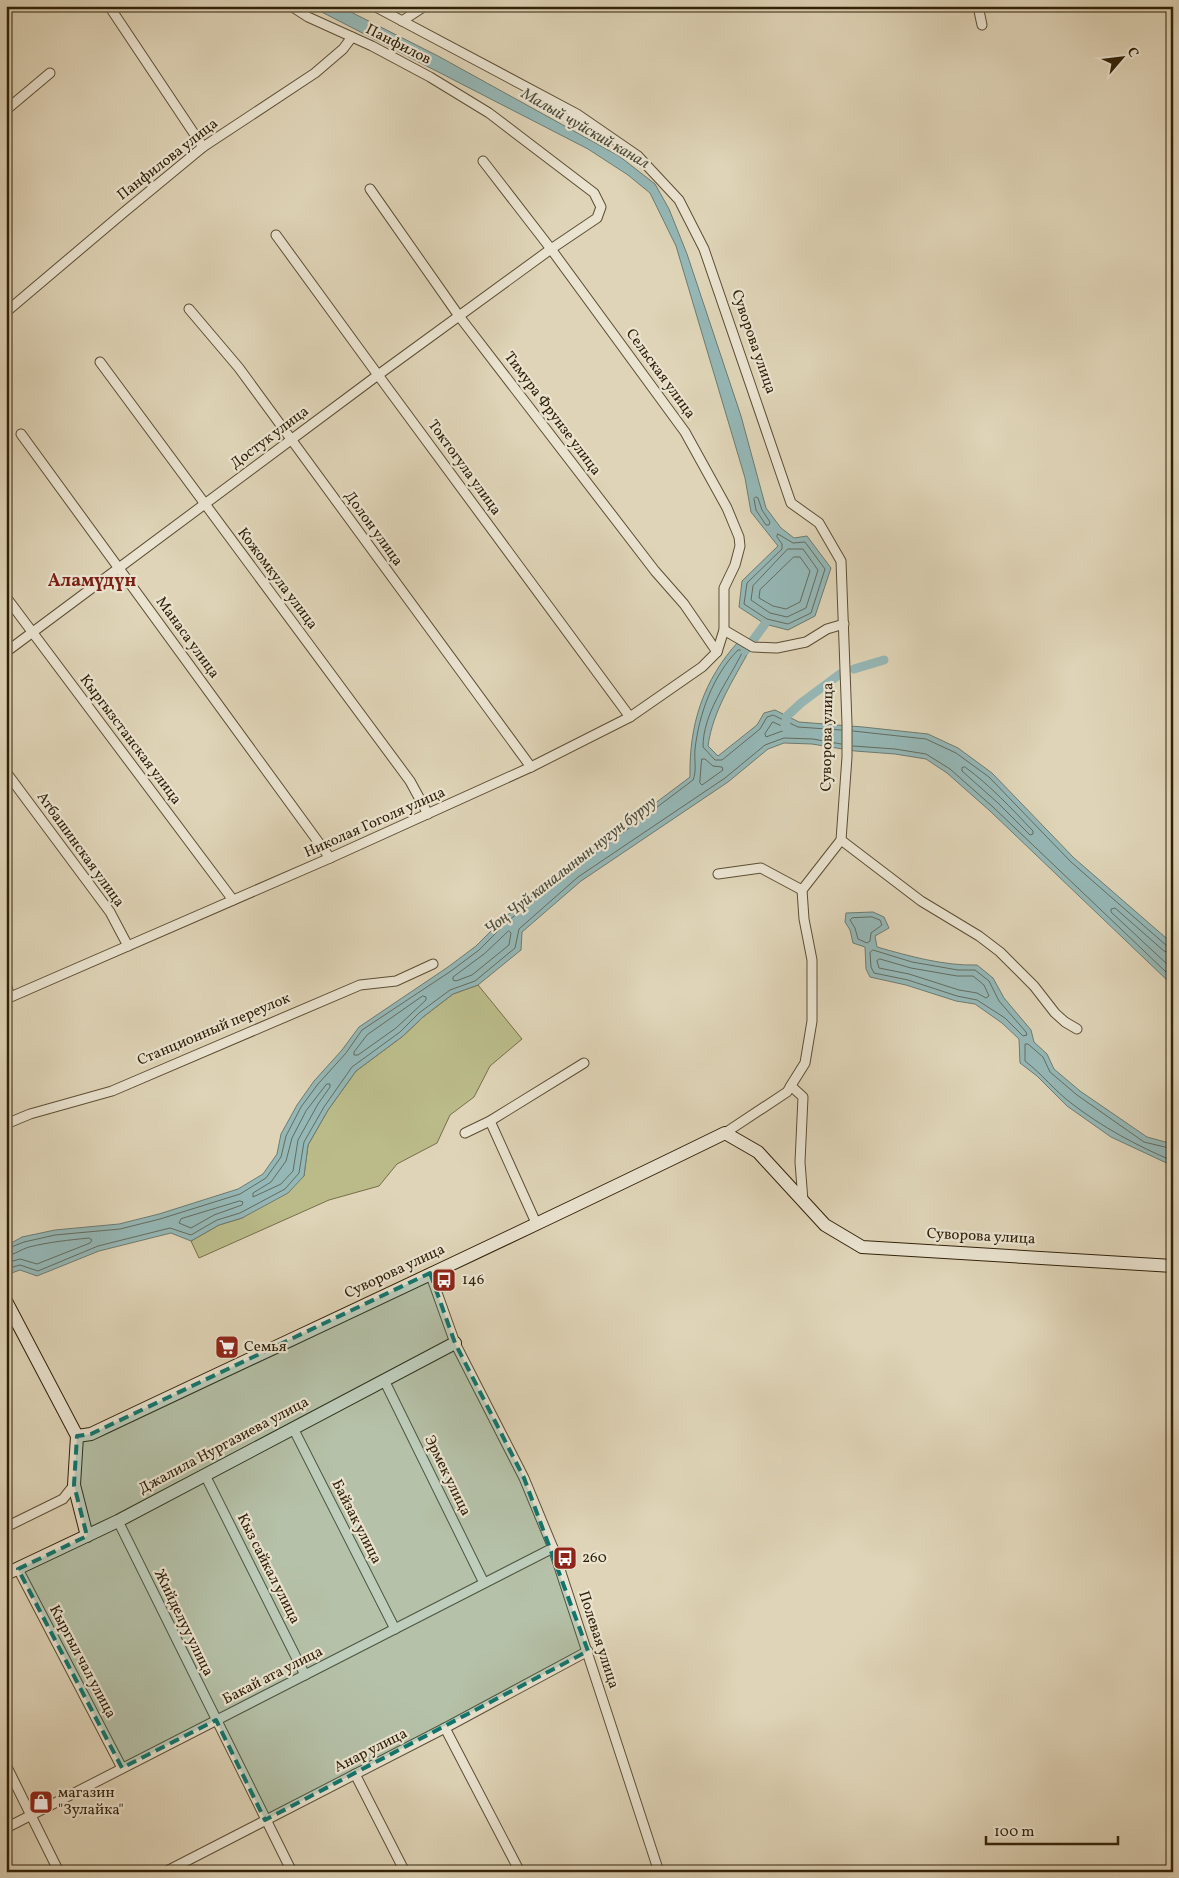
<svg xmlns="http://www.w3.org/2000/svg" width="1179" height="1878" viewBox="0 0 1179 1878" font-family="Vollkorn,serif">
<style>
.green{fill:#babb89;stroke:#766e48}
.water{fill:#95b7b6;stroke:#6d7b70}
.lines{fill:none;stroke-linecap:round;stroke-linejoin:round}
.shore{stroke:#636c5f;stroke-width:1}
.canal{stroke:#95b7b6;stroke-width:9}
.street-casing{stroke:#5c4e34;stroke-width:11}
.secondary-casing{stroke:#312108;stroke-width:14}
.street{stroke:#eae3d0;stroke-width:9}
.secondary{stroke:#eae3d0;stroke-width:12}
.marked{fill:#0f766e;fill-opacity:0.2;stroke:#0f766e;stroke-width:4;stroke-dasharray:10 6;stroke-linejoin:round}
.labels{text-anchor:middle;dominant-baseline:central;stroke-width:4.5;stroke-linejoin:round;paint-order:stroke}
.street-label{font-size:15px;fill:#312108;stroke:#eae3d0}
.poi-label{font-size:15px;fill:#312108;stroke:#eae3d0;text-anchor:start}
.water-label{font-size:16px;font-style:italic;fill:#4f4e3c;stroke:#eae3d0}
.quarter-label{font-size:18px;font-weight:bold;fill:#7a1f14;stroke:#eae3d0}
</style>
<rect width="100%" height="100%" fill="#dfd4b7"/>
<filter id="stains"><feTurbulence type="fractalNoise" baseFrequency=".004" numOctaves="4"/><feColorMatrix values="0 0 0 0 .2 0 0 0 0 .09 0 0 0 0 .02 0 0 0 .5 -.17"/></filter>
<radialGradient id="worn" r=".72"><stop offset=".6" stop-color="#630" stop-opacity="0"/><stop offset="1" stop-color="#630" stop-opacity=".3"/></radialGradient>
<path class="green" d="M478,985L522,1039L490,1066L474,1097L450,1115L437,1143L397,1164L379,1186L329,1200L199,1258L191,1241L219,1225L242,1218L304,1176L308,1145L328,1110L356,1071L403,1036L423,1017L453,994Z"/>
<g class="water">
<path d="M310,6H339L438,56L619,156L655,184L669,209L687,254L741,416L766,508L781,528L794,538L807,536L831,568L815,616L788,630L765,624L739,607L742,581L778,546L751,512L745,478L676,246L650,193L628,175L588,149Z"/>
<path d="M739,641L750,649C733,681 713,710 708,746L718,756L757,725L764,713L775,710L799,722L863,727L928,734L958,748L992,773L1074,858L1173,944V975L1168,981L990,811L947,773L926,759L895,754L855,751L812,744L784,743L768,749L728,782L581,881L522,932L521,950L478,985L453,994L423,1017L403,1036L356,1071L328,1110L308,1145L304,1176L288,1193L242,1218L219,1225L191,1241L171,1233L99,1251L37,1276L20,1270L6,1275V1246L22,1237L55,1230L119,1224L159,1214L238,1189L263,1174L277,1154L281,1134L297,1105L314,1081L342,1050L359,1027L448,967L476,946L505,917L536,893L690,777C689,725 703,680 739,641Z"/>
<path d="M873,912L884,917L889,928L875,936L877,947C909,956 944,966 977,965L993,978L1004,998L1031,1030L1034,1042L1047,1054L1054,1069L1080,1091L1147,1137L1173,1144V1166L1111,1137L1067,1106L1037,1076L1020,1063L1019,1039L1002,1023L975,1004L956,1001L906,985L870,977L866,969L865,947L853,943L850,930L845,922L846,913Z"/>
</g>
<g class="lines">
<g class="shore">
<path d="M756,497L758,498L762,510L770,522L769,525H766L756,510L754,499Z"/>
<path d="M778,534L793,543L805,542L825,569L811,613L788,624L767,619L744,604L747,583L782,549V544L777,537Z"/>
<path d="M788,549H803L818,570L806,608L787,617L770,613L751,600L753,586Z"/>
<path d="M794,557H800L810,571L800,602L786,609L773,606L759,598L760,590Z"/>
<path d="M773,722L784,727L785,730L766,737L765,734Z"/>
<path d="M853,731L926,739L956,753L989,777L1071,862L1167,946L1173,947"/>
<path d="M853,746L895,749L926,754L950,769L993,807L1166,972H1173"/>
<path d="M702,759H705L713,766L722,767L723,770L702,785L700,783Z"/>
<path d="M965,767C991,786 1011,808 1033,831V834L1030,835L998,803L962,771V768Z"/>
<path d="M872,917L880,920L882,925L871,933L870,941L867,943L858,939L855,928L850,920L852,918Z"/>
<path d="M509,931L511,933L509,945L472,975L456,981L453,980V977L484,954Z"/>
<path d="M873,950L912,962L958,970H975L989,981L999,1001L1026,1032L1027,1035L1023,1036L1005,1018L977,1000L957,996L908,980L874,973L871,967L870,953Z"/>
<path d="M1173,954L1164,951L1115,908L1111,909V912L1168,965L1173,966"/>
<path d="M880,959L911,968L957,976H973L984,985L989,996L986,998L977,993L959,990L909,974L879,968L877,961Z"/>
<path d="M423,996L426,997V1000L396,1028L358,1055H354V1052L367,1035Z"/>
<path d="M327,1084H330V1087L318,1104L298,1140L293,1171L281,1184L253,1197V1193L271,1182L286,1161L292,1138L306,1111Z"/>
<path d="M1173,1149L1144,1142L1077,1095L1050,1072L1043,1057L1028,1044H1025V1061C1042,1074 1055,1091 1071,1103C1102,1127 1137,1146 1173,1161"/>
<path d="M240,1201L243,1202L242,1205L214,1215L191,1228L179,1223L181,1219Z"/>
<path d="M6,1249L24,1242L55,1235L120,1229L160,1219L240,1194L266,1178L281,1157L286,1136L301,1107L318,1084L346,1053L362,1030L451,971L479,950L508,921L539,896L693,780C697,771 694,759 695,749C699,714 713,675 738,650H741L742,653C727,683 703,713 703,747L715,760H722L760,729L767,717L773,715L798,727L841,730"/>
<path d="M6,1256C15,1255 21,1249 29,1247C49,1242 69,1240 89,1238L92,1240L90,1243L37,1264L20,1259L6,1263"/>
<path d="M6,1269L20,1265L38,1271L98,1246L170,1228L191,1235L217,1220L240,1213L285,1189L299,1173L304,1142L324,1107L352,1067L400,1032L419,1013L450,990L475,981L515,948L519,929L578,877L725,778L765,745L784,738L813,739L841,744"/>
</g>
<g class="canal">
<path d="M745,651L765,624"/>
<path d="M854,669L884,660"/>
<path d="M785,727L787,716L801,703L840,674"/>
</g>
<g class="street-casing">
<g id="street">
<path d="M109,6L203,147"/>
<path d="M374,6L577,114L638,156L679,200L704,249L791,503L819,523L841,561L847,724V757L841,840L802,890L804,919L812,960V1021L805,1063L790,1087"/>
<path d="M978,6L982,25"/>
<path d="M402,21L425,6"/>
<path d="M6,110L50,73"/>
<path d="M370,189L459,316L655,571L684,604L717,652"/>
<path d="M276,235L378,375L630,717"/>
<path d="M189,309L239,368L531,767"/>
<path d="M6,312L123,213L203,147L315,73L343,49L352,37"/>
<path d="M100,362L410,781L428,814"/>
<path d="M21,434L330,858"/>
<path d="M6,597L233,900"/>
<path d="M724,630L753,647L777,648L806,642L827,629L844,624"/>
<path d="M6,652L378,375L551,249L597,218L601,207L594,193L489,113L430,77L372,46L308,17L291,6"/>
<path d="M6,772L110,912L128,946"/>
<path d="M841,840L921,901L979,936L1000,952L1034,986L1055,1013L1065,1022L1077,1029"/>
<path d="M718,874L761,868L802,890"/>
<path d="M6,984L10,997"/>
<path d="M6,999L330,858L531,767L630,717L702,667L717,652L724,630V588L735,565L740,546L739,537L727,508L685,432L551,249L483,161"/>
<path d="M490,1121L537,1225"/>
<path d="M6,1124L30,1114L112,1091L360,985L396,981L433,964"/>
<path d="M465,1133L490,1121L584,1063"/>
<path d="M725,1133L787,1092L791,1086L803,1097L800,1162L803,1201"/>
<path d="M430,1273L455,1343L524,1478L553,1548L659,1872"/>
<path d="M384,1380L484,1583"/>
<path d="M293,1428L395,1629"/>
<path d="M205,1475L305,1675"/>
<path d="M118,1521L292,1872"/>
<path d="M6,1527L63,1499L74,1485"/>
<path d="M18,1569L122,1768"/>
<path d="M445,1728L520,1872"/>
<path d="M6,1765L59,1872"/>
<path d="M355,1774L405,1872"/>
<path d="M6,1828L553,1548"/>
<path d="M165,1872L445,1728L588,1651"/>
</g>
</g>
<g class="secondary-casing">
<g id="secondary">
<path d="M6,1301L77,1436L74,1485L87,1536"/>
<path d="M77,1436L91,1434C302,1334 515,1236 725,1133L758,1152L825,1225L862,1247L1173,1266"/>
<path d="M6,1574L118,1521L455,1343"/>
</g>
</g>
<use href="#street" class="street"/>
<use href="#secondary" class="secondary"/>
</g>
<path class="marked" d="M430,1273L455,1343L524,1478L588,1651L265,1820L216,1720L122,1768L18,1569L87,1536L74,1485L77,1436L91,1434Z"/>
<defs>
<g id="bus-square" transform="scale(1.25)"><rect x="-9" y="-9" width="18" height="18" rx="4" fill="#8f2418" stroke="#eae3d0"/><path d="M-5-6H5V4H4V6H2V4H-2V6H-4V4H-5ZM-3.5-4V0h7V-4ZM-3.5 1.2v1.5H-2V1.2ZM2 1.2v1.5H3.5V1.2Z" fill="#fff"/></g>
<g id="supermarket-square" transform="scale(1.25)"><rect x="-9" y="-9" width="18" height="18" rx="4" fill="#8f2418" stroke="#eae3d0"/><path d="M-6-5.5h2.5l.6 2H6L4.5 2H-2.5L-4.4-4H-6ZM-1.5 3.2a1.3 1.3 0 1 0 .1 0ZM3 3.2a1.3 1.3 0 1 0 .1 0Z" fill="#fff"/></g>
<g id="shop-square" transform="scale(1.25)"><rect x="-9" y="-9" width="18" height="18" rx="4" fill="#8f2418" stroke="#eae3d0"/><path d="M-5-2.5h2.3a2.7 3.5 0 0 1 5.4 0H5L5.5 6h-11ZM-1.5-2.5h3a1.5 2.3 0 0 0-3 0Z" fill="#fff"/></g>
</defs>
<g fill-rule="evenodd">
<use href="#bus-square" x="444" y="1280"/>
<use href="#supermarket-square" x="227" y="1347"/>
<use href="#bus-square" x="565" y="1558"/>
<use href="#shop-square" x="41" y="1802"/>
</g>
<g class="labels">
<g class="street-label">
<text transform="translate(398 45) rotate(27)">Панфилов</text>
<text transform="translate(168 160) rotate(-38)">Панфилова улица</text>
<text transform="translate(753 342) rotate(71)">Суворова улица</text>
<text transform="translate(660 374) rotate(54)">Сельская улица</text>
<text transform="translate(552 414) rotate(53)">Тимура Фрунзе улица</text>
<text transform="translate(270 438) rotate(-37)">Достук улица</text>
<text transform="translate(464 468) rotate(54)">Токтогула улица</text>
<text transform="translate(373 529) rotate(54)">Долон улица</text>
<text transform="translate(277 579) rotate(53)">Кожомкула улица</text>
<text transform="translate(187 638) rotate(54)">Манаса улица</text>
<text transform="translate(828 737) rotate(-89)">Суворова улица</text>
<text transform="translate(130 740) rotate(53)">Кыргызстанская улица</text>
<text transform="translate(375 823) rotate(-24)">Николая Гоголя улица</text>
<text transform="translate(80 850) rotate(54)">Атбашинская улица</text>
<text transform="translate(214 1030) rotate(-23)">Станционный переулок</text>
<text transform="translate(981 1237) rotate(3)">Суворова улица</text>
<text transform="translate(395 1272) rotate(-25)">Суворова улица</text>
<text transform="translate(224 1446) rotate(-28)">Джалила Нургазиева улица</text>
<text transform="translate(447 1476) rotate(64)">Эрмек улица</text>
<text transform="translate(356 1522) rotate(63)">Байзак улица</text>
<text transform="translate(268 1569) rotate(63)">Кыз сайкал улица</text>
<text transform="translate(183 1623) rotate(64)">Жийделуу улица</text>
<text transform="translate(598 1640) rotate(72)">Полевая улица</text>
<text transform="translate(82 1662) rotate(62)">Кыргыл чал улица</text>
<text transform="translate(273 1676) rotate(-27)">Бакай ата улица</text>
<text transform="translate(371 1751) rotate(-27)">Анар улица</text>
</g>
<g class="poi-label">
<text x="462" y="1280">146</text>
<text x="244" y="1347">Семья</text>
<text x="582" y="1558">260</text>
<text x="58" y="1793">магазин<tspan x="58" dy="17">"Зулайка"</tspan></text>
</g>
<g class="water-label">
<text transform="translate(585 129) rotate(30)">Малый чуйский канал</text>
<text transform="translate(571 866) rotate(-38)">Чоң Чүй каналынын нугун буруу</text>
</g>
<g class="quarter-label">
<text x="92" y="581">Аламүдүн</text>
</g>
</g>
<rect width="1179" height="1878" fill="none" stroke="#dfd4b7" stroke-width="25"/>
<rect x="8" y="8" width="1164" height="1863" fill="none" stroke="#312108" stroke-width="2.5"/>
<rect x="12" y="12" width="1154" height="1853" fill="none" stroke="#312108"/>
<g transform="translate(1122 58) rotate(62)" stroke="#eae3d0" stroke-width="4" paint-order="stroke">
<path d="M0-4L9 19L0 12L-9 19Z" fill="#312108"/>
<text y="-8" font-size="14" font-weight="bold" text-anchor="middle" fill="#312108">С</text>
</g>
<path d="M986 1836v8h132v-8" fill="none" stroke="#312108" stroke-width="2.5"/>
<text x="994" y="1836" font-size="15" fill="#312108" stroke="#eae3d0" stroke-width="4" paint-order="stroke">100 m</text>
<rect width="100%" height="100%" filter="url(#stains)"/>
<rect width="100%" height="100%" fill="url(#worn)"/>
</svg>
